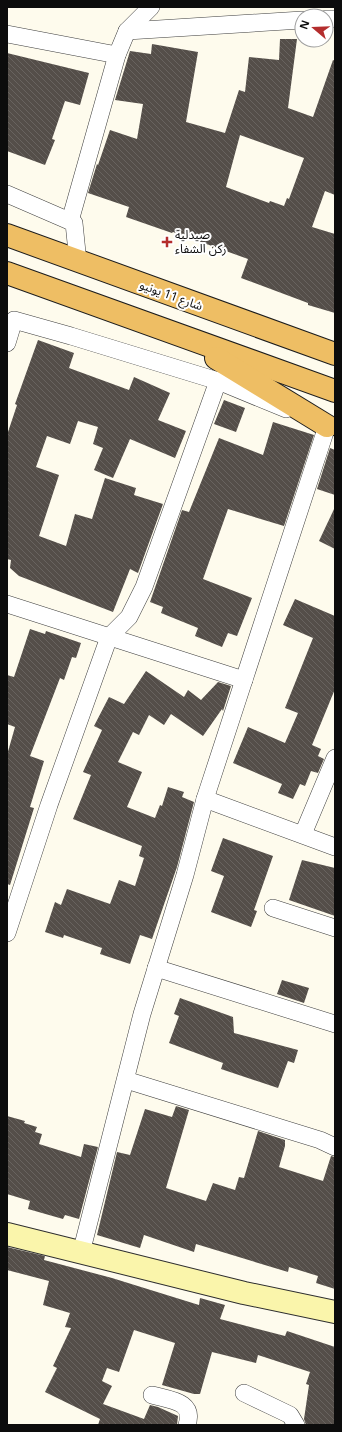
<svg xmlns="http://www.w3.org/2000/svg" width="342" height="1432" viewBox="0 0 342 1432" font-family="Georgia,'Noto Sans Arabic',serif">
<style>
.building{fill:url(#building-back-hatch);fill-rule:evenodd}
.lines{fill:none;stroke-linecap:round;stroke-linejoin:round}
.minor-casing{stroke:#3f3f3f;stroke-width:18}
.secondary-casing{stroke:#2e2e2e;stroke-width:24}
.trunk-casing{stroke:#1d1d1d;stroke-width:24}
.minor{stroke:#fff;stroke-width:17}
.secondary{stroke:#faf5ab;stroke-width:22}
.trunk{stroke:#eebe64;stroke-width:22}
.poi-dot{fill:#b42d2d;stroke:#fff;stroke-width:1.5}
.labels{text-anchor:middle;dominant-baseline:central;stroke-width:4;stroke-linejoin:round;paint-order:stroke}
.poi-label{font-size:12px;fill:#0c0c0c;stroke:#fff;text-anchor:start}
.street-label{font-size:12px;fill:#0c0c0c;stroke:#fff}
</style>
<defs>
<pattern id="building-back-hatch" width="6" height="6" patternUnits="userSpaceOnUse"><rect width="6" height="6" fill="#544e49"/><path d="M-1 5l2 2M0 0l6 6M5-1l2 2" fill="none" stroke="#68635f"/></pattern>
</defs>
<rect width="100%" height="100%" fill="#fefbed"/>
<g class="building">
<path d="M280,39H297L288,108L313,117L333,60L335,61V195L325,191L312,227L335,234V313L308,305V303L241,278L248,259L173,232L172,233L126,217L129,207L88,193L97,164L98,165L110,130L137,139L143,104L115,100L130,51L151,54L152,44L198,52L186,122L225,133L239,90L245,92L249,57L279,60ZM240,135L304,158L289,199L287,198L284,206L270,201L269,203L226,187Z"/>
<path d="M7,53L89,73L80,105L65,101L52,139L55,140L45,165L7,151Z"/>
<path d="M38,340L74,353L69,368L129,390L134,377L170,393L158,420L186,431L175,458L130,439L113,478L94,470L103,448L93,444L98,427L78,421L70,444L47,436L36,467L59,475L39,536L66,546L75,514L92,519L105,478L136,488L134,495L163,504L138,573L130,569L113,612L19,576L10,568L11,560L7,559V435L17,405L15,404Z"/>
<path d="M224,400L245,408L236,432L214,424Z"/>
<path d="M273,422L314,435L284,526L228,509L203,579L252,598L237,636L228,633L222,647L195,636L198,628L161,613L163,607L150,602L182,510L189,512L219,438L263,455Z"/>
<path d="M330,448L335,450V495L317,489Z"/>
<path d="M335,507V549L319,541Z"/>
<path d="M295,599L335,616V689L312,745L321,749L318,756L324,759L318,773L311,771L305,786L300,784L293,799L278,793L282,784L233,763L248,727L285,743L298,713L285,708L313,638L283,625Z"/>
<path d="M30,629L45,634L46,631L81,643L76,658L72,657L64,680L60,678L30,756L44,761L30,807L34,808L10,885L7,884V755L15,727L7,724V675L14,677Z"/>
<path d="M146,671L184,697L188,690L201,700L218,682L231,686L223,711L222,709L203,736L171,714L164,725L149,715L139,735L133,732L118,762L142,772L127,807L155,818L160,805L162,806L168,787L184,792L182,797L194,802L177,867L152,939L140,935L130,964L100,954L102,948L64,935L63,938L45,932L55,902L61,905L67,889L110,904L119,880L135,886L144,858L139,856L142,846L73,819L91,775L83,772L102,730L94,726L109,697L124,704Z"/>
<path d="M223,838L273,856L254,910L257,911L251,927L211,912L224,876L211,871Z"/>
<path d="M302,860L335,868V916L289,900Z"/>
<path d="M282,980L309,988L304,1003L277,994Z"/>
<path d="M180,998L233,1017L234,1033L298,1050L294,1063L288,1061L278,1088L221,1069L223,1063L169,1043L179,1016L174,1014Z"/>
<path d="M176,1106L189,1110L166,1188L206,1201L213,1183L235,1190L239,1177L244,1178L258,1131L285,1140V1146L279,1167L323,1181L331,1156L335,1157V1289L316,1283L318,1276L289,1267L288,1272L196,1244L194,1252L144,1235L140,1248L97,1235L117,1152L130,1155L145,1109L172,1117Z"/>
<path d="M7,1116L25,1121L24,1123L37,1127L35,1132L42,1134L39,1144L81,1157L84,1144L98,1147L79,1219L65,1215L63,1219L28,1209L30,1201L7,1194Z"/>
<path d="M7,1247L45,1256L44,1260L112,1278L199,1305L200,1298L225,1305L220,1319L285,1336L287,1331L335,1347V1425H306L304,1419L309,1385L306,1384L310,1372L258,1355L256,1363L212,1352L200,1394H194L162,1385L175,1343L134,1330L119,1372L107,1368L102,1381L112,1386L103,1404L144,1419L150,1405L158,1407L178,1416L177,1425H98L100,1419L45,1392L57,1368L53,1366L71,1328L65,1327L70,1313L43,1305L49,1281L7,1270Z"/>
</g>
<g class="lines">
<g class="minor-casing">
<g id="minor">
<path d="M326,19H335"/>
<path d="M127,31L302,20"/>
<path d="M7,34L117,55"/>
<path d="M7,194L74,223L78,262"/>
<path d="M70,221L117,55L127,31L151,7"/>
<path d="M7,343L14,320L71,336L218,381L286,409"/>
<path d="M7,604L244,680"/>
<path d="M205,799L335,847"/>
<path d="M303,834L335,758"/>
<path d="M273,908L335,928"/>
<path d="M7,933L49,805L109,637L129,617L144,587L218,381"/>
<path d="M156,968L335,1024"/>
<path d="M126,1080L320,1140L335,1147"/>
<path d="M81,1253L142,1014L185,875L205,799L327,426"/>
<path d="M244,1393L290,1415L296,1425"/>
<path d="M152,1395C170,1400 195,1401 187,1425"/>
</g>
</g>
<g class="secondary-casing">
<path id="secondary" d="M7,1234L244,1293L335,1312"/>
</g>
<g class="trunk-casing">
<g id="trunk">
<path d="M7,235L335,354"/>
<path d="M7,273L335,391"/>
<path d="M216,358L327,426"/>
</g>
</g>
<use href="#minor" class="minor"/>
<use href="#secondary" class="secondary"/>
<use href="#trunk" class="trunk"/>
</g>
<path class="poi-dot" d="M165 236h4v4h4v4h-4v4h-4v-4h-4v-4h4z"/>
<g class="labels">
<g class="poi-label">
<text x="175" y="235">صيدلية<tspan x="175" dy="14">ركن الشفاء</tspan></text>
</g>
<g class="street-label">
<text transform="translate(171 296) rotate(20)">شارع 11 يونيو</text>
</g>
</g>
<rect width="342" height="1432" fill="none" stroke="#0c0c0c" stroke-width="16"/>
<g transform="translate(314 28) rotate(289)"><circle r="19" fill="#ffffff" stroke="#9e9e9e"/>
<path d="M0-3L7 15L0 10L-7 15Z" fill="#b42d2d"/>
<text y="-6" font-size="11" font-weight="bold" text-anchor="middle" fill="#0c0c0c">N</text>
</g>
</svg>
